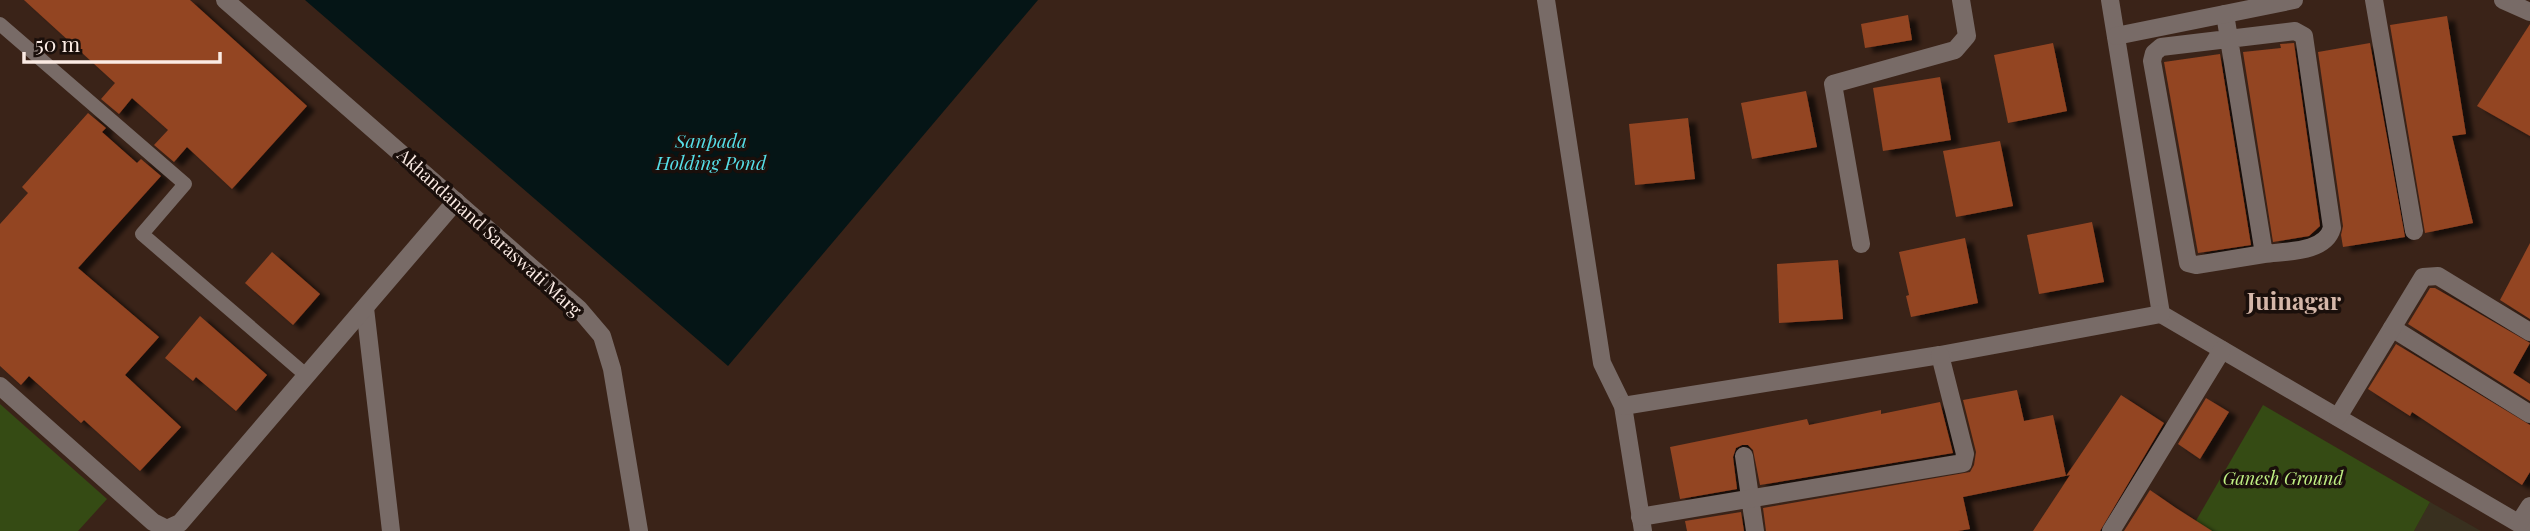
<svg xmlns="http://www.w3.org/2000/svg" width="2530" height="531" viewBox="0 0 2530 531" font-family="'Playfair Display',serif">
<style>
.education{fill:#39301f}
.green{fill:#354b14}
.water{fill:#051516}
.building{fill:#934422;filter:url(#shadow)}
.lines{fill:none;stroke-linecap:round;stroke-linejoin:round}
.lane{stroke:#786b67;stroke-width:14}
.street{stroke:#786b67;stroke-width:18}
.labels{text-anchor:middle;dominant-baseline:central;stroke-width:7;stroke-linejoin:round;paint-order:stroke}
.street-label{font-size:18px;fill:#fbebe4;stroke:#1a0f0b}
.park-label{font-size:18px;font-style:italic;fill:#c0f184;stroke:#1a0f0b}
.water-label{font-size:19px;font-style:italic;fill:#56dee7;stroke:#1a0f0b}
.district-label{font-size:24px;font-weight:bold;fill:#d5b7a9;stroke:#1a0f0b}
</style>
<defs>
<filter id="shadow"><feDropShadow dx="8" dy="4.5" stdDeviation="2" flood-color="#0009"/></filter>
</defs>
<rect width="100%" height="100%" fill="#3a2318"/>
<path class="education" d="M2430,502L2481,531H2414Z"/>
<g class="green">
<path d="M0,404L107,499L78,531H0Z"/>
<path d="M2263,405L2430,502L2414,531H2190Z"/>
</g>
<path class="water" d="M305,0H1038L728,366Z"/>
<g class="building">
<path d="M24,0H190L307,106L232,189L187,147L174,162L154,145L168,130L132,98L119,114L101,99L115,83Z"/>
<path d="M1908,15L1912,40L1865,48L1861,24Z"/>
<path d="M2447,16L2466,134L2452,136L2473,223L2425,233L2390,25Z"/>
<path d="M2530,24V136L2477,106Z"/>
<path d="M2053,43L2067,111L2008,123L1994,55Z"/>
<path d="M2294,43L2320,226L2309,236L2273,242L2243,52L2281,48L2280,44Z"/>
<path d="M2370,43L2405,237L2343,247L2341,235L2343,226L2318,52Z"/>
<path d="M2220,54L2251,245L2198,253L2164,62Z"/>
<path d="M1940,77L1951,140L1883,151L1873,88Z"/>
<path d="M1806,91L1817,147L1752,159L1741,103Z"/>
<path d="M88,113L106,128L102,132L137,163L141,159L161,176L78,268L159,337L125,375L181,427L140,471L84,420L81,423L29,376L21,385L0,366V224L28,193L22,187Z"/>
<path d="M1688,118L1695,179L1635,185L1629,124Z"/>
<path d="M2000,141L2013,206L1956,217L1943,151Z"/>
<path d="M2092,222L2104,282L2039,294L2027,235Z"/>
<path d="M1965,238L1978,303L1911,317L1906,296L1909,295L1899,252Z"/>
<path d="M2530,243V319L2500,300Z"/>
<path d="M272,252L320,294L293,325L245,283Z"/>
<path d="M1838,260L1843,319L1779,323L1777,264Z"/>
<path d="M2430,288H2435L2530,343L2513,373L2530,384V401L2408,324Z"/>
<path d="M200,316L267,375L236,411L196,377L193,381L165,358Z"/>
<path d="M2396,344L2530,425V472L2522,485L2412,412L2410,416L2368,389Z"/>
<path d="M2017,390L2024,421L2053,415L2066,476L2121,395L2164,423L2100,531H2033L2070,475L1963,497L1970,529L1958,531H1766L1763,508L1970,472L1974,465L1976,452L1963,400Z"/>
<path d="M2206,398L2229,412L2200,459L2178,444Z"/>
<path d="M1940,402L1953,453L1760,485L1753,450L1748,445H1742L1736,448L1733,457L1737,489L1680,499L1670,447L1807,419L1809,425L1881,410V414Z"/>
<path d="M2150,490L2176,508L2212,531H2124Z"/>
<path d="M1741,512L1744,531H1687L1685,521Z"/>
</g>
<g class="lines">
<path class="lane" d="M0,24L185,184L142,234L307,376"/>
<g class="street">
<path d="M225,0L579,309L602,336L612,369L639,531"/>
<path d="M1546,0L1602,363L1623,406L1643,531"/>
<path d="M2110,0L2161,314L2530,530"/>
<path d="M2374,0L2414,231"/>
<path d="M2503,0L2530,12"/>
<path d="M2225,14L2229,39L2264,254L2196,265L2188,263L2152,61L2154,53L2161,47L2295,31L2304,36L2332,228C2325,253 2286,251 2264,254"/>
<path d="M2116,36L2294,0"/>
<path d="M1861,244L1833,84L1955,50L1967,36L1961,0"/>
<path d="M365,308L391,531"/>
<path d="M2392,328L2530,414"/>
<path d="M0,386L153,522L167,529L180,523L456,201"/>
<path d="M1623,406L1940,355L2161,314"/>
<path d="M2338,417L2423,277L2438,276L2530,332"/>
<path d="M1744,456L1755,531"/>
<path d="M1640,517L1963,463L1965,454L1940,355"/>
<path d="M2519,523L2530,506"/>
<path d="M2111,531L2222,350"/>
</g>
</g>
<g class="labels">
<g class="street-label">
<text transform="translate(490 232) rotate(42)">Akhandanand Saraswati Marg</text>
</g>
<g class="park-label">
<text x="2283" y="478">Ganesh Ground</text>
</g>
<g class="water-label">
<text x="711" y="140">Sanpada<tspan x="711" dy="22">Holding Pond</tspan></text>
</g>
<g class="district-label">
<text x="2294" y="300">Juinagar</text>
</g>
</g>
<path d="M24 52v10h196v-10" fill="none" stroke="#fbebe4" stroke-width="3.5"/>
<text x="35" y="52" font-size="21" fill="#fbebe4" stroke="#1a0f0b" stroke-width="5" paint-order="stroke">50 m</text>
</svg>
